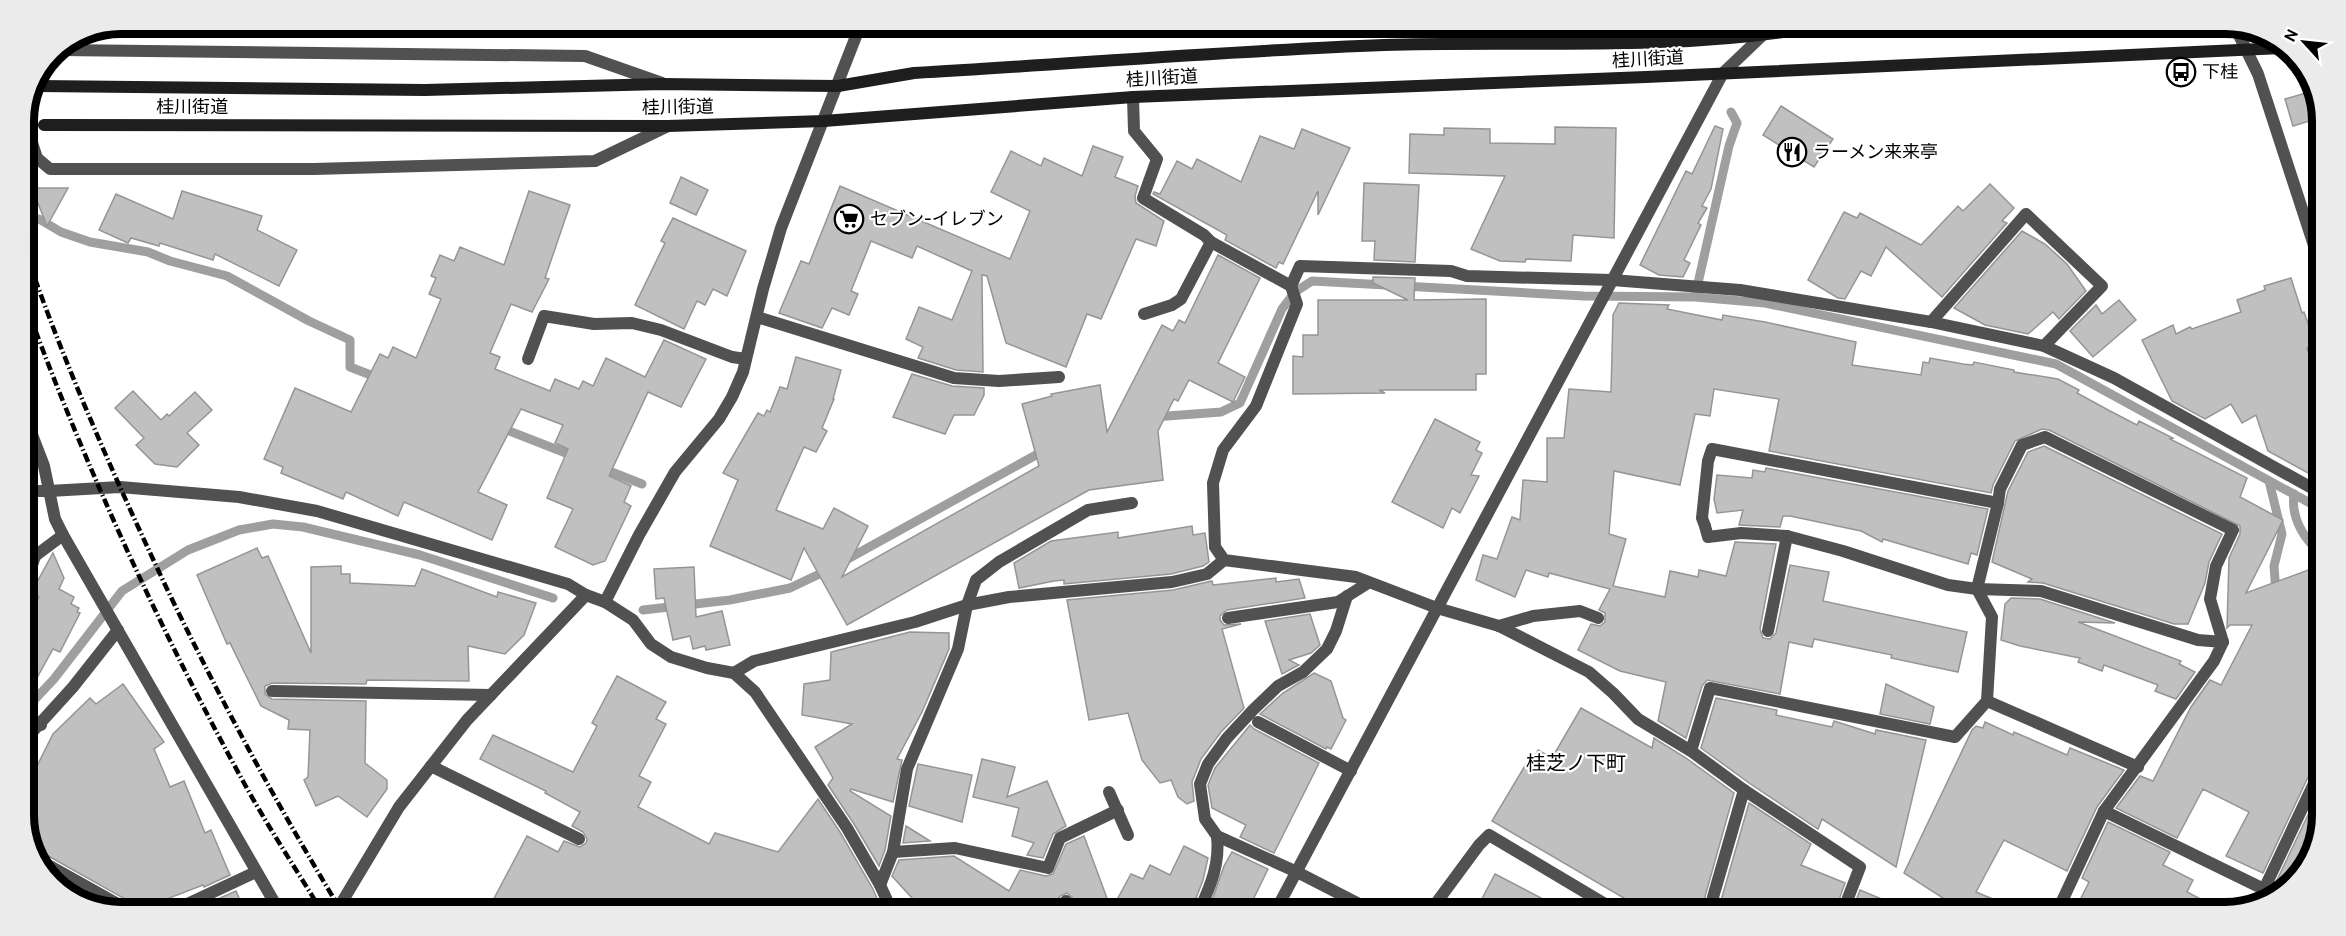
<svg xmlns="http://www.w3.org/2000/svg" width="2346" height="936" viewBox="0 0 2346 936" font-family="Cabin,'Noto Sans JP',sans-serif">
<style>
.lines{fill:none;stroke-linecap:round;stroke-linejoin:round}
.stream{stroke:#9f9f9f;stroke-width:9}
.building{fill:#c0c0c0;stroke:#959595;stroke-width:1.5}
.lane{stroke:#515151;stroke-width:12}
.street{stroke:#515151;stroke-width:12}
.secondary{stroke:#1e1e1e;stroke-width:12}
.rail{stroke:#000;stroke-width:4.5;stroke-dasharray:9 3 1.5 3;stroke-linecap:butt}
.street-bridge{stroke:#515151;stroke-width:12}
.labels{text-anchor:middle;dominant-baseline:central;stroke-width:4.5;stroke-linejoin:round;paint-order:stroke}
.street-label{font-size:18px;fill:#000;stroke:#fff}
.poi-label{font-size:18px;fill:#000;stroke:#fff;text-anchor:start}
.neighbourhood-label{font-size:20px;fill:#000;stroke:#fff}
.rim{fill:none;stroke:#000;stroke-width:8}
</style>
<rect width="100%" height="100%" fill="#fff"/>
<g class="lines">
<g class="stream">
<path d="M39,219L61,232L90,242L148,252L170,261L227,276L309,321L350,340V367L381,379"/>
<path d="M1403,286L1584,296L1695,297L1765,303L2056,364L2319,508"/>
<path d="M1696,292L1729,146L1737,123L1731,112"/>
<path d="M1154,417L1221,412L1240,403L1282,309L1295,292L1312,281L1386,285"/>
<path d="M499,427L576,457"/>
<path d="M599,467L642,484"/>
<path d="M2269,481L2282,534L2274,566L2276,593"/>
<path d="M2294,494C2291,517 2303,537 2319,552"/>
<path d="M844,561L1045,450"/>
<path d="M643,610L730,600L790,588L830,569"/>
<path d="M24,711L54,679L122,591L188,550L239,530L273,524L303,527L420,555L553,598"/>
</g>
</g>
<g class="building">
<path d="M2313,91L2322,117L2293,126L2285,99Z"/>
<path d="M1781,106L1833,139L1814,167L1763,135Z"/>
<path d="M1715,126L1723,129L1711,189L1702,206L1707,208L1698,223L1701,225L1684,260L1690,263L1683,277L1659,275L1640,265L1686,171L1692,174Z"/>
<path d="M1555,127L1616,128L1614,238L1573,235L1571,261L1526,259L1525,262L1500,261L1471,249L1505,176L1409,173L1410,134L1444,135V128L1490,129V143L1555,144Z"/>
<path d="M1302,129L1350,148L1318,215V191L1283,264L1279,262L1276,268L1225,240L1227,235L1153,194L1154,192L1160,194L1177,161L1192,169L1197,159L1241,182L1260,136L1294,149Z"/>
<path d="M1093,146L1123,157L1115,177L1138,186L1135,196L1136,203L1164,221L1156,246L1136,239L1101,319L1087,314L1066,367L1006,343L987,276L982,275L983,372L956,370L918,358L923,347L906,339L919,307L952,320L972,271L917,246L912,258L871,241L851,291L858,294L849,315L832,308L822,328L779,313L801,261L809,264L840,186L1010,259L1030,211L991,192L1011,151L1041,166L1044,158L1082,176Z"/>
<path d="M681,177L708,190L696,215L670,203Z"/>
<path d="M1364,183L1419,185L1415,262L1374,260L1375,241H1362Z"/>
<path d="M1990,184L2014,208L2002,221L2007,223L1942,297L1886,247L1871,276L1861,271L1845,299L1838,298L1808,280L1844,212L1857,218L1860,213L1921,245L1958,206L1963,211Z"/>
<path d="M32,188H68L47,226Z"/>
<path d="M182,191L262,216L257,230L297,250L279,286L215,254L213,260L160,243L159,246L131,238L128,243L99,230L116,194L173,219Z"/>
<path d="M529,191L570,205L545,278L549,279L532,312L511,304L490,353L500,357L495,369L550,391L555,379L579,389L583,381L593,386L606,358L645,377L664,340L706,359L681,407L648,392L609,476L631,486L624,502L631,506L605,561L593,565L555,547L573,509L547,498L568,449L555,443L563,425L521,409L478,492L507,505L492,540L404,502L398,516L346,492L343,499L281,473L283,467L264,459L295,388L351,412L380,354L388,358L393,347L416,358L441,299L429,294L436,278L431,276L440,255L454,261L460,247L504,265Z"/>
<path d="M673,218L746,251L727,296L713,289L705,305L697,301L684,329L635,305L665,243L661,241Z"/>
<path d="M2022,231L2045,244L2067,264L2086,291L2059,319L2053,312L2028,334L1985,325L1954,308Z"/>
<path d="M1218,255L1260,278L1218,363L1245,377L1233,402L1189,380L1178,401L1174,399L1158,431L1163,480L1089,490L847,625L804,548L791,580L710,546L738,480L723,473L758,413L764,416L767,410L770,412L780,387L787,389L796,357L841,370L833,399H834L822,428L827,431L816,452L804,447L776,510L823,529L834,508L868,526L842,577L1039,466L1022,404L1052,396L1051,394L1100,385L1107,432L1162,325L1173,331L1179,320L1185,323Z"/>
<path d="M1373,277L1415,278L1414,300L1486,299V374H1476V390H1379L1385,393L1293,394V356L1303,357V335H1318V300H1408L1373,283Z"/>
<path d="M2291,278L2302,313L2304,312L2316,345L2307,348L2320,389L2319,479L2268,451L2256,415L2242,423L2231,404L2205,419L2172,401L2142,340L2173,325L2176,334L2190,327L2192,329L2241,312L2237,300L2265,290L2264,286Z"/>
<path d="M2119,300L2136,320L2093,357L2070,331L2096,305L2102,314Z"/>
<path d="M1619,303L1669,305L1667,309L1722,320L1723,315L1765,322L1856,342L1852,365L1921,375L1923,362L1929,363L1930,358L1963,364L1973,365L1974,362L2014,370V372L2058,379L2079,390L2077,393L2110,411L2137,425L2139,421L2173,438L2170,439L2247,478L2240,497L2283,520L2246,593L2319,566L2317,769L2310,773L2263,873L2226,856L2249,812L2203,789L2177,838L2116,808L2140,776L2153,781L2191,707L2210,680L2221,685L2252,625H2230L2227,628L2229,558L2240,534V526L2049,430L2042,429L2015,441L1993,485L1991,493L1769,451L1779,399L1714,389L1710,416L1695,414L1680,485L1614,471L1609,534L1626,539L1613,586L1665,597L1670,571L1698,577L1699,570L1726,576L1735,542L1776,544L1760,629L1763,638L1770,639L1776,633L1790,565L1829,572L1823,601L1967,632L1958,672L1891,658L1892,655L1814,639L1812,647L1789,642L1780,694L1707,680L1702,686L1686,738L1658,721L1666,682L1620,671L1578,650L1591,624L1600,626L1605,622V613L1599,610L1610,589L1549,573L1548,577L1526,570L1515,597L1476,580L1483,555L1497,559L1512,517L1520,520L1523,480L1547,482V438H1564L1569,389L1611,392L1613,315Z"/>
<path d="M912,374L952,386L984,388V395L974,415H954L945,434L893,417Z"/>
<path d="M133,391L161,420L167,414L169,416L195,392L212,410L187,433L199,445L177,467L155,464L136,445L144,438L115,408Z"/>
<path d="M1435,419L1480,442L1476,450L1482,453L1471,475L1479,476L1460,513L1452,508L1443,528L1392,502Z"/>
<path d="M2044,446L2222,534L2209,562L2205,583L2188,624H2174L2043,583L2028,582L2032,579L1992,562L2008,491L2028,452Z"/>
<path d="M1766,468L1988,509L1977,555L1971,553L1968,564L1883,539L1882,542L1861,531L1790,516H1783L1780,527L1739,525L1743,510L1717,513L1714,499L1717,475L1752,478L1753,470L1765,472Z"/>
<path d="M1192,526L1193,535L1205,533L1209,562L1203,566L1171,574L1064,584V580L1054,581L1019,588L1014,563L1051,541L1118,532V538Z"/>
<path d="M257,548L262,558L268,556L311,653V567L341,566V574H350V583L415,586L422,569L497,597L498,592L536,603L524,635L505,654L468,646L469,681L367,680L366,684L272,683L265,686V694L272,699L366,701L365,763L387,780V789L367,817L338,796L316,806L304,780L308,777L310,730L288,729L289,720L261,706L230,643L227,644L197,575Z"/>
<path d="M53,553L64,578L59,589L74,597L71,604L79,608L77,612L80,613L60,652L53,649L24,701V639L37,613L32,610L39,597L31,593Z"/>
<path d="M694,567L696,617L722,611L730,645L706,650L705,646L693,649L690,636L673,640L664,598L656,599L654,569Z"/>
<path d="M1276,578V582L1299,579L1305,598L1227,610L1220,616V620L1224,625L1241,624L1222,629L1244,708L1221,732L1201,759L1192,782L1194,801L1187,804L1178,797L1171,780L1160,783L1142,760L1128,713L1089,720L1067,600L1173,590L1212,581L1213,585Z"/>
<path d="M2011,598L2040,599L2115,623L2078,622L2181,661L2179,664L2195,672L2176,699L2155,691L2158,685L2104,665L2102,671L2078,662L2080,658L2020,646L2001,640L2005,604Z"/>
<path d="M1310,614L1320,645L1311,653L1289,660L1299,665L1282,674L1265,621Z"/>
<path d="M910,632L949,633V649L922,712L897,759L902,760L893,802L851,789L850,791L891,816L885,850L879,866L854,824L828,785L833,778L815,747L852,724L802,715L804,684L830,680L831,652Z"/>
<path d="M1314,673L1331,681L1343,718L1346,720L1331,749L1327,747L1326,749L1260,714L1283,693Z"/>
<path d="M617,676L666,702L656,719L666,724L639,776L651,782L638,807L709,844L715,833L778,852L818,799L840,832L873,889L878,901L874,909L489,908L527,836L558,852L564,841L580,847L586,843L587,839L583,832L572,826L580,812L545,793L546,791L480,759L493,735L573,772L597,726L592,723Z"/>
<path d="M123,684L164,742L154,749L170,787L184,781L205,833L211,830L230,875L204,887L203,885L164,900L161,907H131L127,900L43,853L36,852L24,822V792L53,734L90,698L96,704Z"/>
<path d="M1886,684L1934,707L1930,724L1880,714Z"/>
<path d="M1716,698L1777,710L1776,715L1832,727L1834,721L1875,734L1876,730L1926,740L1896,867L1822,819L1818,829L1749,783L1701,748Z"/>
<path d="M1581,708L1652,748L1654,738L1686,758L1734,793L1701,911H1646L1492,821L1526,764L1530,766L1538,750L1552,758Z"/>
<path d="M1985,722L2013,735L2014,732L2067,755L2070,748L2124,770L2097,807L2067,871L2004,840L1976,892L2022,911H1963L1904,873L1972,730L1976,726L1983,728Z"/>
<path d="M1250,725L1254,729L1319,763L1274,853L1240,837L1246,825L1212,808L1208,785L1215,768Z"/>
<path d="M982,759L1015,767L1007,797L1047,781L1066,826L1053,834L1043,858L1027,855L1034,843L1012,836L1019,808L973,797Z"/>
<path d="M918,764L972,775L962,822L909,806Z"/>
<path d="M2317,796V846L2287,885L2277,880Z"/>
<path d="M1749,803L1811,844L1801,865L1845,883L1835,911H1718Z"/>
<path d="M2108,822L2170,852L2163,865L2193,880L2187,892L2225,912H2074L2089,882L2082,878Z"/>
<path d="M906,826L930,841L903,843Z"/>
<path d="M1084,836L1111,909H1070L1074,899L1067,893L1060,896L1051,909H922L892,876L899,860L954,856L1009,891L1020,870L1046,876L1053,874L1066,844Z"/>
<path d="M1184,846L1208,858L1203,880L1192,909H1112L1131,874L1143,879L1150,865L1170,875Z"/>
<path d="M1232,852L1268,869L1248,910L1209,909L1224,866Z"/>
<path d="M43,872L106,907H90Z"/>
<path d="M1495,874L1564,910H1476Z"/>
<path d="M1860,890L1910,911H1852Z"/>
<path d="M236,891L243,907H216L213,901Z"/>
</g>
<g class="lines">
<g class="lane">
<path d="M1133,97L1134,131L1157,159L1143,198L1204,235L1211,242L1291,286L1300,266L1451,271L1467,276L1612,280"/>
<path d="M1291,286L1297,304L1256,406L1223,450L1213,483L1215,547L1224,560L1356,577L1437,608"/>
<path d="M1144,314L1172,305L1181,299L1211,242"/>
<path d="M757,317L954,378L999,381L1059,377"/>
<path d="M1931,322L2026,214L2102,286L2044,346"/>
<path d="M528,359L544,316L594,324L632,323L661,330L732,357L746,359"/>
<path d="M1998,503L2000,489L2022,445L2045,437L2233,530L2216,566L2210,599L2223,642"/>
<path d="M1705,526L1702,518L1708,461L1712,449L1998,503L1977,589"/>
<path d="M24,556H35L63,535"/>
<path d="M24,589L35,556"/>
<path d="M1228,618L1338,602L1368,583"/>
<path d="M1499,626L1589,672L1613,693L1638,719L1691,751L1744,790L1860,867L1843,911"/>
<path d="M1499,626L1533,616L1580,611L1598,618"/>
<path d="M1768,631L1787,536"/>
<path d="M734,673L754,661L915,622L967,605L1009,597L1172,582L1207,574L1224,560"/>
<path d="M272,691L491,695"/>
<path d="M1258,722L1351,771"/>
<path d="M431,766L579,839"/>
<path d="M1109,792L1128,835"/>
<path d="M893,852L955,848L1048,868L1060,838L1118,810"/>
<path d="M39,860L123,907"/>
<path d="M1297,872L1217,836L1205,819L1200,784L1208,764L1227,738L1253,710L1278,686L1303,672L1327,649L1336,631L1347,596"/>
<path d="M880,885L893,852L907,769L958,649L967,605L976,580L999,562L1088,510L1132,503"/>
<path d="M181,907L256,872"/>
<path d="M1059,909L1066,901"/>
<path d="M1200,909C1211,885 1220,863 1217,836"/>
<path d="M1431,910L1479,845L1489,835L1615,910"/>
<path d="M1709,911L1744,790"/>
</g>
<g class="street">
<path d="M2236,29L2258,74L2321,267"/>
<path d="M59,50L585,56L662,83"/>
<path d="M37,158L50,169H314L595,161L668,126"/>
<path d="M1612,280L1740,290L1931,322L2044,346L2114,378L2319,492"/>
<path d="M24,414L44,466L55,519L63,535L277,907"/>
<path d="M24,491H49L120,487L239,497L317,511L568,584L586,595L605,602L633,620L651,644L671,657L707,668L734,673L755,692L847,828L880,885L891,909"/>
<path d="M1705,526L1708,537L1741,533L1787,536L1843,551L1948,585L1977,589L2041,591L2198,640L2223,642L2214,661L2104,811L2057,912"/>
<path d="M605,602L639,535L675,472L719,419L732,397L743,372L763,289L781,228L860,26"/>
<path d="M1437,608L1499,626"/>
<path d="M1987,701L2138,767"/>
<path d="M24,715L41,725"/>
<path d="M24,741L73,687L118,630"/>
<path d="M1691,751L1710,688L1955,737L1987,701L1992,617L1977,589"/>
<path d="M2104,811L2278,896"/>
<path d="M1297,872L1371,910"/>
<path d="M2258,902L2317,777"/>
<path d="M339,907L399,807L467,720L586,595"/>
<path d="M1276,910L1723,73L1767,31"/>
</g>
<g class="secondary">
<path d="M37,86L425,90L662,84L838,86L914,73C1071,64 1228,51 1384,45C1526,40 1669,52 1809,28"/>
<path d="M44,125L668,126L824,121L1133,97L1646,77L2282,48"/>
</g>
<g class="rail">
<path d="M24,248C65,366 115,479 168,591C220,699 277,805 339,907"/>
<path d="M24,300C85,466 159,628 244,783C267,825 294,866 319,907"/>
</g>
<path class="street-bridge" d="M24,118L37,158"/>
</g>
<defs>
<g id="bus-ring" transform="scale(1.5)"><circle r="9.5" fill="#fff" stroke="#000" stroke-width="1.5"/><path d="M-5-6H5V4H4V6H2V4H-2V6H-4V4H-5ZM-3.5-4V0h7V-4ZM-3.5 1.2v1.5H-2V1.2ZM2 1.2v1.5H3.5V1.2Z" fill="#000"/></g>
<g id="restaurant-ring" transform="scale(1.5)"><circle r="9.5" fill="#fff" stroke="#000" stroke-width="1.5"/><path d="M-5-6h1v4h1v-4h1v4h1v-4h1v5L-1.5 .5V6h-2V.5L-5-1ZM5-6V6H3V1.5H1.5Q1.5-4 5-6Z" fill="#000"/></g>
<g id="supermarket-ring" transform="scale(1.5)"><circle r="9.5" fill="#fff" stroke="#000" stroke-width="1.5"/><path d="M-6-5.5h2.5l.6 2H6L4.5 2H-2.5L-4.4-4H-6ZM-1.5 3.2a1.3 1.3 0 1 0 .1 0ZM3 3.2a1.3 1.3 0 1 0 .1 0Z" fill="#000"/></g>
</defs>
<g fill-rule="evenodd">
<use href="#bus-ring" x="2181" y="72"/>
<use href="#restaurant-ring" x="1792" y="152"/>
<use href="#supermarket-ring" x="849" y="219"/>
</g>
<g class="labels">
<g class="street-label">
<text transform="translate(1648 59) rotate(-3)">桂川街道</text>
<text transform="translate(1162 78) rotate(-3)">桂川街道</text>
<text x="192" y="107">桂川街道</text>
<text transform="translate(678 107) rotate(-1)">桂川街道</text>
</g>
<g class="poi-label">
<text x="2202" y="72">下桂</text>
<text x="1813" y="152">ラーメン来来亭</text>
<text x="870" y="219">セブン-イレブン</text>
</g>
<g class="neighbourhood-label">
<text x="1576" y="763">桂芝ノ下町</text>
</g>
</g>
<path d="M0 0H2346V936H0ZM121 34H2225A87 87 0 0 1 2312 121V815A87 87 0 0 1 2225 902H121A87 87 0 0 1 34 815V121A87 87 0 0 1 121 34Z" fill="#ebebeb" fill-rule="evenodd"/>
<path class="rim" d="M121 34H2225A87 87 0 0 1 2312 121V815A87 87 0 0 1 2225 902H121A87 87 0 0 1 34 815V121A87 87 0 0 1 121 34Z"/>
<g transform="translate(2304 42) rotate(297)" stroke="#ffffff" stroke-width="4.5" paint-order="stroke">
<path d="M0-4.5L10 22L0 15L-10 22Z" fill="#000000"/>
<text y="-9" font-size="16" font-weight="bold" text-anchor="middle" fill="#000000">N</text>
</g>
</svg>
